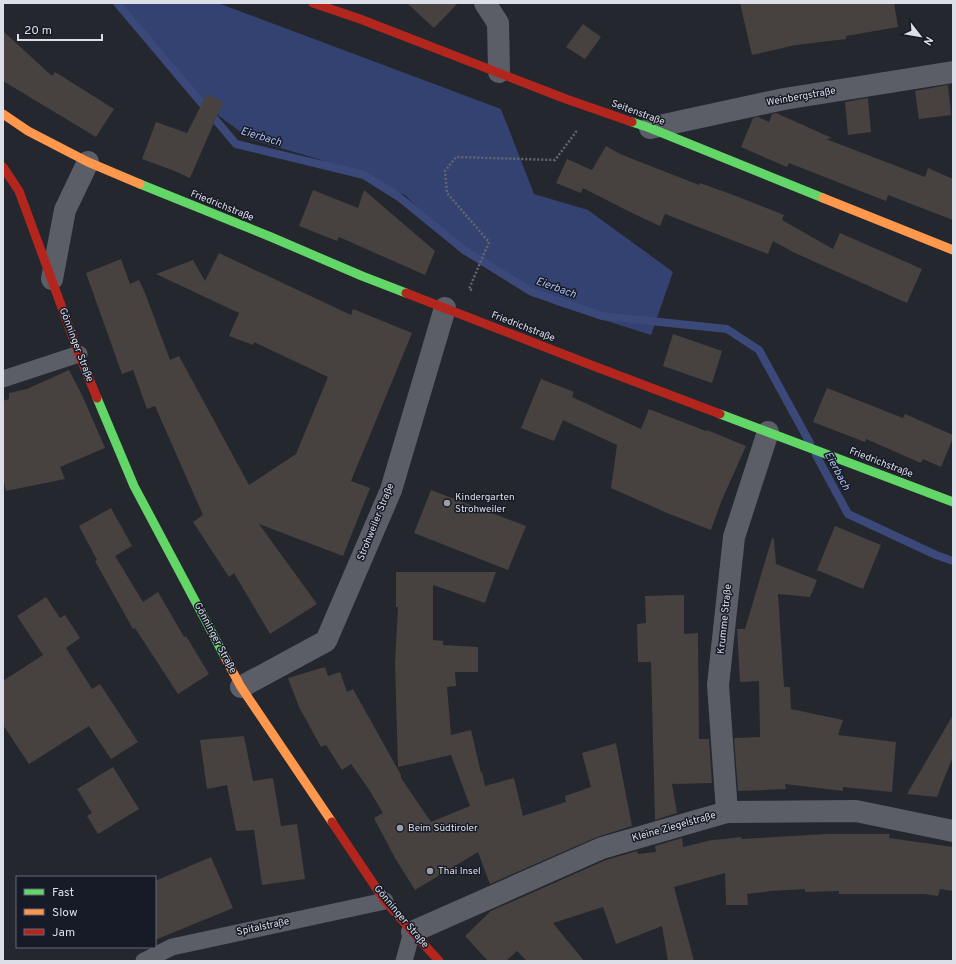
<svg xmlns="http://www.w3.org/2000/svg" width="956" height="964" viewBox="0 0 956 964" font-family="Overpass,sans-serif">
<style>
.forest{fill:#344271}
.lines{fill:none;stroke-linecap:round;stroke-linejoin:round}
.stream{stroke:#3b497a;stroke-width:8}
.building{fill:#47423f}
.path{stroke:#63666d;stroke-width:2.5;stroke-dasharray:2 2;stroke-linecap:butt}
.lane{stroke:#5b5e67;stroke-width:17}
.street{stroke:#5b5e67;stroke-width:22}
.fast{stroke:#63d668;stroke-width:9}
.slow{stroke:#ff974d;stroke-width:9}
.jam{stroke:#b3261e;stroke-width:9}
.poi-dot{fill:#9c9fa6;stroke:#171b27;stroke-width:1.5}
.labels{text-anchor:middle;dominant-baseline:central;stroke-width:3;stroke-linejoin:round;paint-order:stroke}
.street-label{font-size:10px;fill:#dcdfe7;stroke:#171b27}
.poi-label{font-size:10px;fill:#dcdfe7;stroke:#171b27;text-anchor:start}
.water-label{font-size:11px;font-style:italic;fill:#aebff0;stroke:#171b27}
</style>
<rect width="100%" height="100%" fill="#24272e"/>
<path class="forest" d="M122,3H218L501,109L534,194L588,210L673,272L651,335L556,305L463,253L405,195L318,159L250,139L199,101Z"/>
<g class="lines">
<g class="stream">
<path d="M117,3L236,144L364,175L399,197L464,250L532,292L602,316L727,329L759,350L810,443"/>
<path d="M816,455L848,514L936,555L953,561"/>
</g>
</g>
<g class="building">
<path d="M407,3H458L434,28Z"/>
<path d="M740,3H894L898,27L846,36V39L796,45L752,55Z"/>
<path d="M583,24L601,37L585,59L566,47Z"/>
<path d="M3,31L52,76L55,72L114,109L96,137L3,81Z"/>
<path d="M948,85L951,115L919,119L915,91Z"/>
<path d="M207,94L223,102L190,178L172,170L142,159L156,122L187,133Z"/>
<path d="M868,98L871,132L848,135L845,102Z"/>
<path d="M776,113L832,138L826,139L925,177L928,168L953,179V220L888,195L886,201L789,163L787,167L741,147L753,118L758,117L769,122L772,114Z"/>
<path d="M606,146L620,154L699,185L700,183L736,196L784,215L782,220L833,249L840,233L922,269L907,303L795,253L773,241L768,254L665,214L660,226L632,213L583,188L581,193L556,183L567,159L592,170Z"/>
<path d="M313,190L358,208L364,190L435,251L425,275L339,237L337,241L299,226Z"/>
<path d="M219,253L351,315L353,309L412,333L351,481L370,488L343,556L259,524L317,604L270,634L234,573L229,577L193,522L203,515L155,406L147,409L133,370L122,374L86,273L121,259L130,284L139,280L145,293L170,360L179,356L249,485L296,454L328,377L254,342L253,345L229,336L239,313L156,274L193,260L205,281Z"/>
<path d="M673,334L722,351L712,383L663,366Z"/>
<path d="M69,370L82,395L105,448L60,467L65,479L6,491L3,478V401L9,399V393L27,389Z"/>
<path d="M541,379L574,392L572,397L641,429L649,409L706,431L707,430L746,446L721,502L711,530L667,513L611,488L617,445L563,420L554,441L521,428Z"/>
<path d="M827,388L903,418L905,414L953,435V438L941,467L923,459L921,463L866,439L865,442L813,422Z"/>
<path d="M431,490L526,526L508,570L414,533Z"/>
<path d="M111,508L132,546L115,556L143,602L158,592L184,637L186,636L209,674L178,694L135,628L133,629L95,561L97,560L79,526Z"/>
<path d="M835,526L881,545L863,589L817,570Z"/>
<path d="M772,538L774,539L776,564L817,580L810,597L778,594L784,687H790L791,709L843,720L838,735L896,742L892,792L843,787V791L785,784L786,789L738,791L734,738L760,737L759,681L740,682L737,629H745Z"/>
<path d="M396,572H496L485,603L433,585V640L443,641V645L478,647V672H455L456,686L447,687L451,735L471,730L481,773L482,772L485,786L514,778L523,816L566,802L565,796L591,787L582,753L616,743L632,826L597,837L490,884L478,852L415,890L395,858L374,818L383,813L368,788L351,764L342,770L326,745L321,747L299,707L288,678L325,667L328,676L340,672L347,692L353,689L401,775V778L431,822L470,806L451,755L398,767L395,663L398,607H396Z"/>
<path d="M684,595V634L698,633L699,739H709L712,783L672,784L677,813L655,820L651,662H638L637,624L646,623L645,596Z"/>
<path d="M46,597L60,618L65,615L80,638L66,648L92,689L100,684L138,742L111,759L89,726L29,764L3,725V681L43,655L17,616Z"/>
<path d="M953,715V756L937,797L907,794Z"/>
<path d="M244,736L253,781L273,778L281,826L297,824L305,879L262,885L254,830L236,831L227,785L207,789L200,740Z"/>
<path d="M113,767L139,809L98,834L87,816L92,813L77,789Z"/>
<path d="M828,834H890L889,838L953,847V891L940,889L938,896L925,894H839V891L805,892V889L771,891L747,894L748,905H726L725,873L674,887L694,961H668L662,926L616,944L603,907L553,923L584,961H527L517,951L506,961H488L465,936L491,911L606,860L637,851L638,854L656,852L655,846L682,838L683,847L712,840L724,839L741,837L742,839Z"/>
<path d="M211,857L233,908L155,940V881Z"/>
</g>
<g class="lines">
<path class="path" d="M472,290L469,289L489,242L447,193L445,171L456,157L555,160L576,132L575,130"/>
<g class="lane">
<path d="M3,379L79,354"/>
<path d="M144,961L172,947L385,901"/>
<path d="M404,961L412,932"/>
</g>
<g class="street">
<path d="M485,3L498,23L499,72"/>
<path d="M650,128L784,99L953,72"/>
<path d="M52,279L65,210L88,162"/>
<path d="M241,687L326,641L391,490L445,308"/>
<path d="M727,812L718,685L734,537L768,432"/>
<path d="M412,932L602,848L727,812L856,811L953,831"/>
</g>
<g class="fast">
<path d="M632,122L650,128L823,198"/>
<path d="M140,184L271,237L362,276L406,293"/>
<path d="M97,398L134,486L226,659"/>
<path d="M720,414L953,502"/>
</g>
<g class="slow">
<path d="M3,114L28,131L88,162L140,184"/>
<path d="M823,198L953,250"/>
<path d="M226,659L241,687L332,822"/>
</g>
<g class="jam">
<path d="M313,3L360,19L566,99L632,122"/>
<path d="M3,167L19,191L79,354L97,398"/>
<path d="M406,293L591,365L720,414"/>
<path d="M332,822L385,901L439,961"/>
</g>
</g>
<g class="poi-dot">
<circle cx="447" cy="503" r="4"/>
<circle cx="400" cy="828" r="4"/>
<circle cx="430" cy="871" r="4"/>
</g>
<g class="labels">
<g class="street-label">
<text transform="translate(801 97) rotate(-10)">Weinbergstraße</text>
<text transform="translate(638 113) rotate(20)">Seitenstraße</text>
<text transform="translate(222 206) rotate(22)">Friedrichstraße</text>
<text transform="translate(523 327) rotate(21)">Friedrichstraße</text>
<text transform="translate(76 345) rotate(69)">Gönninger Straße</text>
<text transform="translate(881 463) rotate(21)">Friedrichstraße</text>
<text transform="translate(376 522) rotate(-68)">Strohweiler Straße</text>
<text transform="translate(725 619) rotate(-84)">Krumme Straße</text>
<text transform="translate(215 638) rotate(62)">Gönninger Straße</text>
<text transform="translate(674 827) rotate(-16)">Kleine Ziegelstraße</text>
<text transform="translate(401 917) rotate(50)">Gönninger Straße</text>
<text transform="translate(263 927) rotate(-12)">Spitalstraße</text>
</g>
<g class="poi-label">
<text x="455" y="497">Kindergarten<tspan x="455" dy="12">Strohweiler</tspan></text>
<text x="408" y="828">Beim Südtiroler</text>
<text x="438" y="871">Thai Insel</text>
</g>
<g class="water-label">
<text transform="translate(261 137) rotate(17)">Eierbach</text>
<text transform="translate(556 288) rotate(20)">Eierbach</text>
<text transform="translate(837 471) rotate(62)">Eierbach</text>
</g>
</g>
<rect width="956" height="964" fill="none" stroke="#dcdfe7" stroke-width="8"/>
<rect x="16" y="876" width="140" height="72" fill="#171b27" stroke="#666974"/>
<rect x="24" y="889" width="20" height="6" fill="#63d668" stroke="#666974"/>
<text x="52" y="896" font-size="12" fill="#dcdfe7">Fast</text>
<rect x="24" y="909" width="20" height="6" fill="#ff974d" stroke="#666974"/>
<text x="52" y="916" font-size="12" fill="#dcdfe7">Slow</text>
<rect x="24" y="929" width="20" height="6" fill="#b3261e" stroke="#666974"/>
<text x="52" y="936" font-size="12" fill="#dcdfe7">Jam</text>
<g transform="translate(920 36) rotate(121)" stroke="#171b27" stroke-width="3" paint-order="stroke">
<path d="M0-3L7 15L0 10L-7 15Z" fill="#dcdfe7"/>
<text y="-6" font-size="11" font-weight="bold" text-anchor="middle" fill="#dcdfe7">N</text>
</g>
<path d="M18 34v6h84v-6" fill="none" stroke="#dcdfe7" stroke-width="2"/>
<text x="24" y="34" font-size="12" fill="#dcdfe7" stroke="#171b27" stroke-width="3" paint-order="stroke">20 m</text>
</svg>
